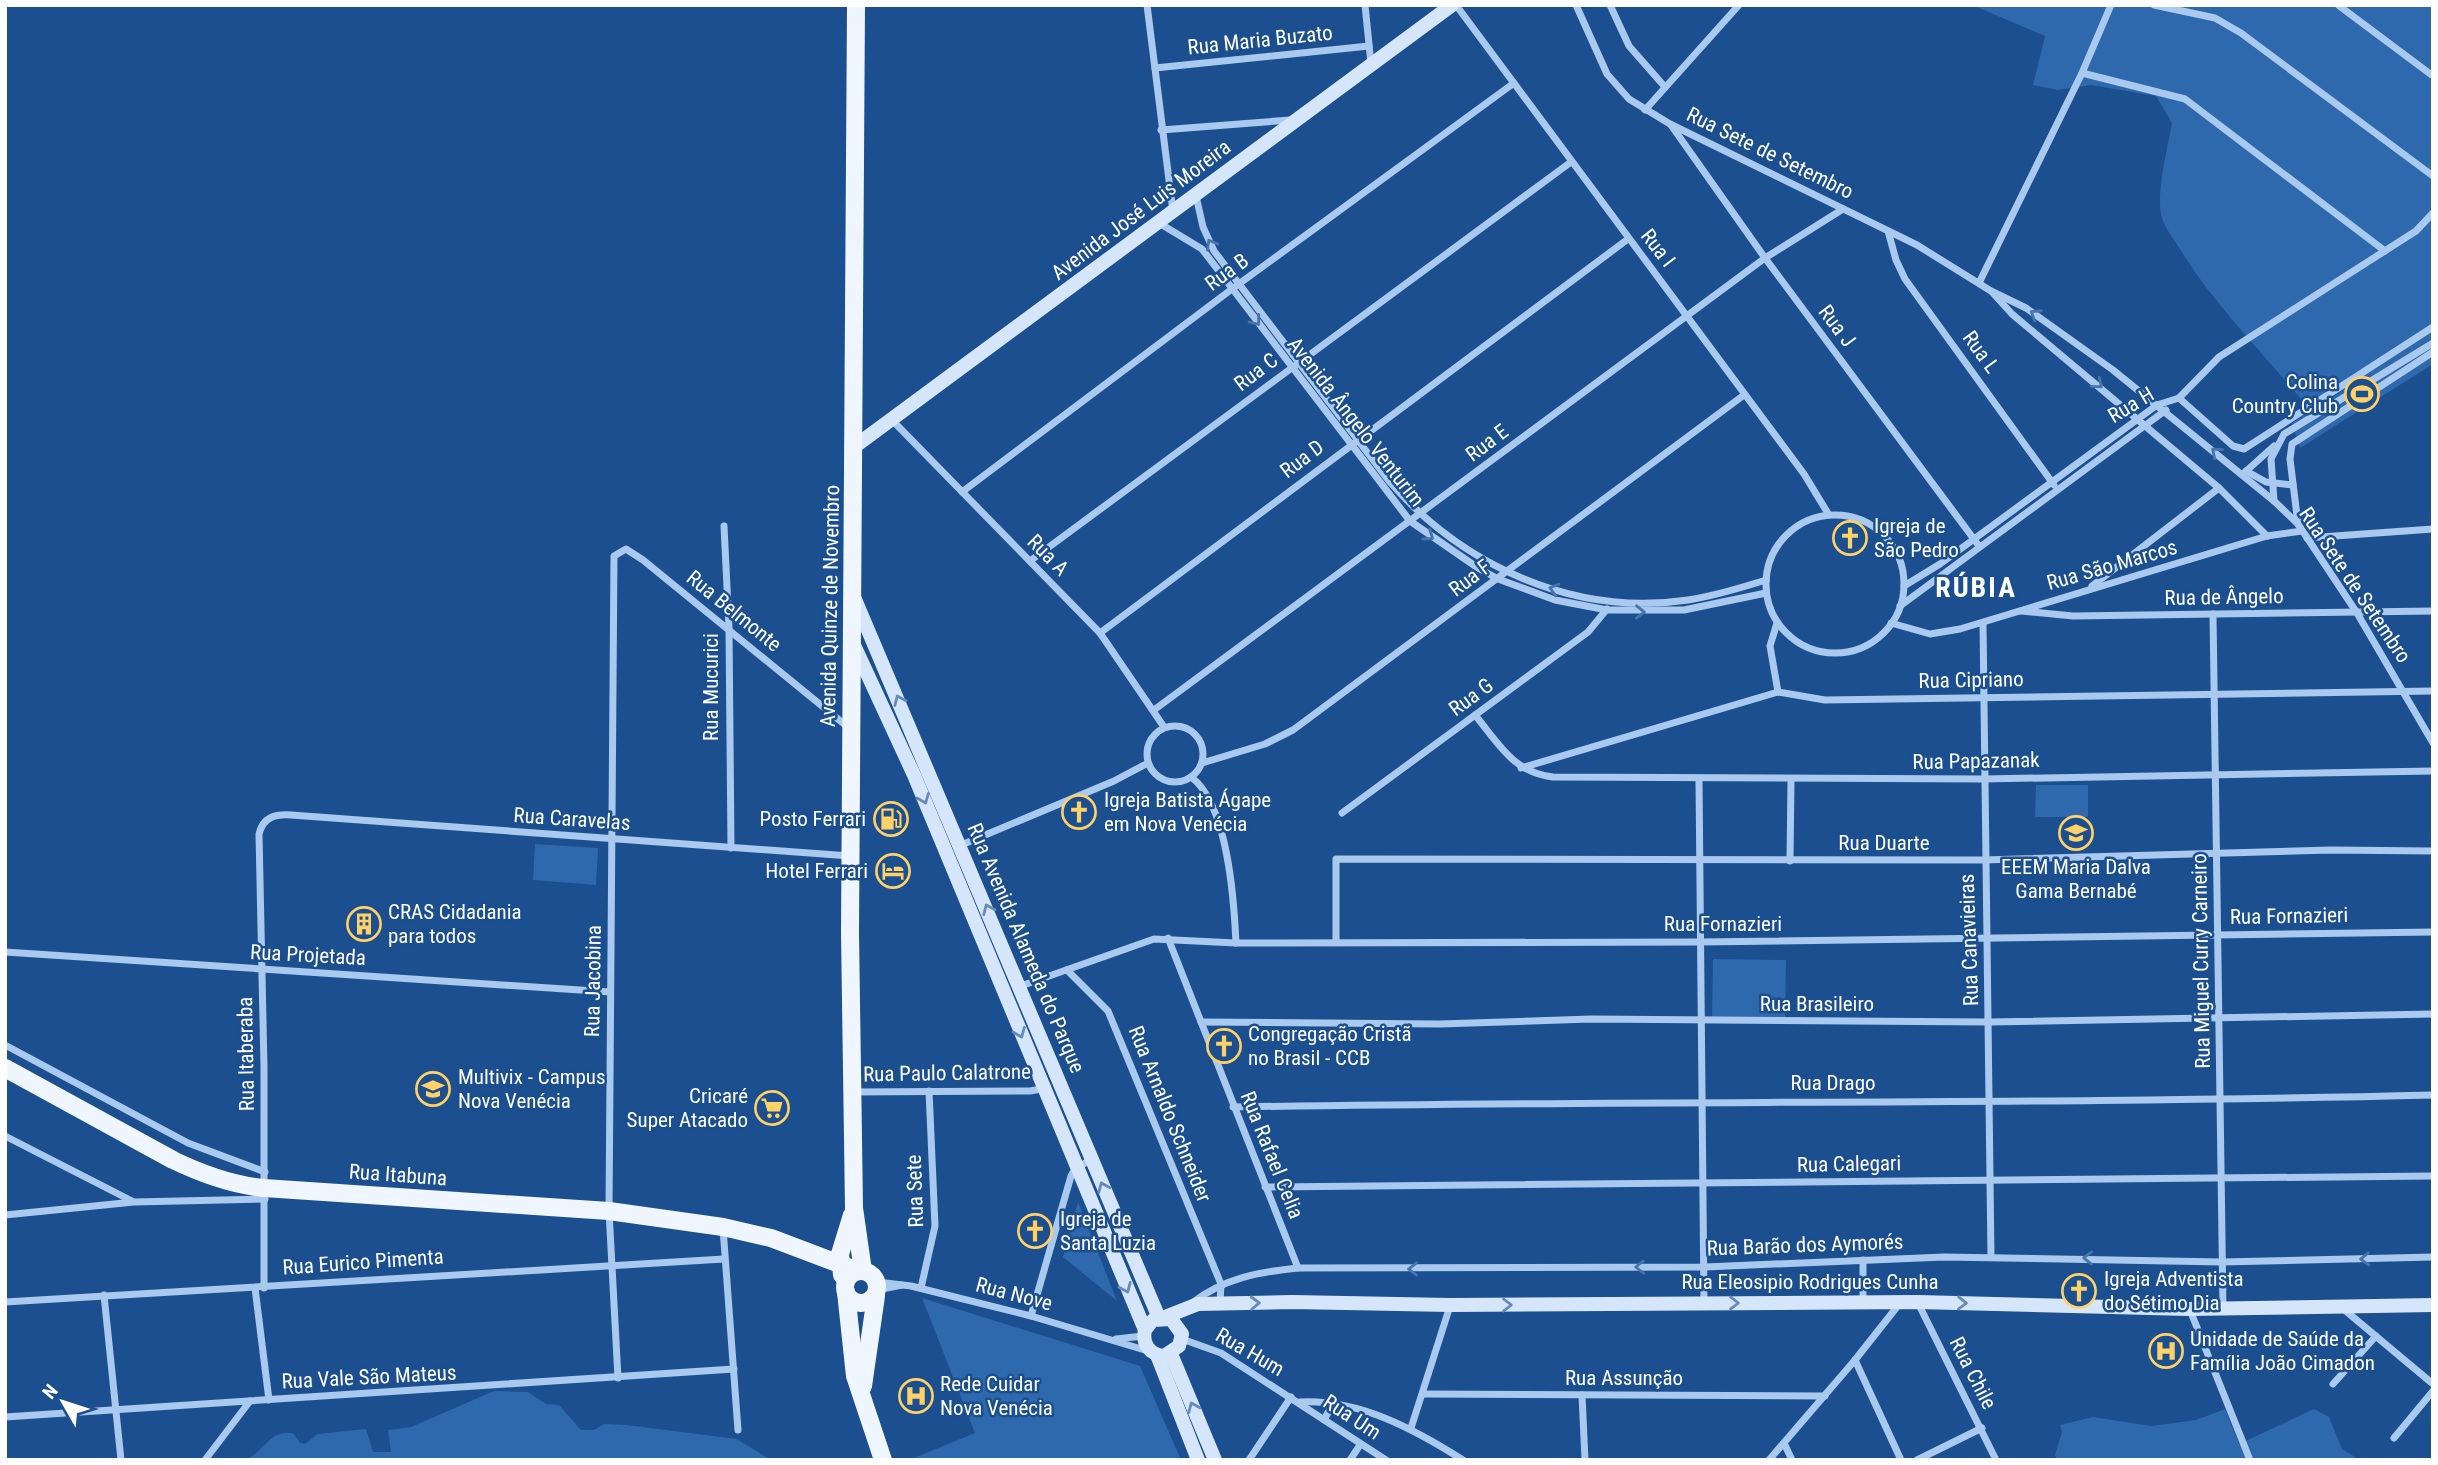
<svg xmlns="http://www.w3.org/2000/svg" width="2438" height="1465" viewBox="0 0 2438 1465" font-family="'Roboto Condensed',sans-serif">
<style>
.green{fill:#2e69ad}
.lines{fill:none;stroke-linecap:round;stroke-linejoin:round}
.street{stroke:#a9c9ee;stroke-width:7}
.secondary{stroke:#d6e6fa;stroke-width:14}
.primary{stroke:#f0f6ff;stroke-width:18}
.oneway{stroke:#4674ac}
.oneway2{stroke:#668bba}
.labels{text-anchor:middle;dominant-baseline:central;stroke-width:5;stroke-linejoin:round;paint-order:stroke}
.street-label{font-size:21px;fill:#fff;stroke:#1b4f8f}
.poi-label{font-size:21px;fill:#fff;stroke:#1b4f8f;text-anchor:start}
.district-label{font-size:28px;font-weight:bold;letter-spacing:2px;fill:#fff;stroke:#1b4f8f}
</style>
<rect width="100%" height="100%" fill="#1b4f8f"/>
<g class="green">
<path d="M1972,5H2433V364L2300,448L2292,423L2353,384L2309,409C2266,355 2214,306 2178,246C2173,238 2165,228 2162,218C2155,198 2168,145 2172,123L2156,96L2091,85L2058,90L2033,85L2045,36Z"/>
<path d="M2036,785H2088V817H2035Z"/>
<path d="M535,844L598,848L596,885L533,880Z"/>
<path d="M1713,959L1786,960L1785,1021L1712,1019Z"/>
<path d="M1078,1202L1117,1301L1063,1257Z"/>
<path d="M922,1298L1140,1366L1181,1460H909L975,1433Z"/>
<path d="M494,1391L528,1392L546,1404L559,1405L581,1430H594L604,1424L627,1425L737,1439L771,1460H245C263,1453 272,1427 294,1434L300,1443L305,1444L318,1434L366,1429L373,1452H391L388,1430L411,1427Z"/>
<path d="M2225,1409L2239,1444L2314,1409L2329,1417L2342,1449L2360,1460H2057L2055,1455L2062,1432L2060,1425L2093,1417L2151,1426L2196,1420Z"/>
</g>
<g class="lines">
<g class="street">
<path d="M1147,5L1173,212"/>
<path d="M1365,5L1371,64"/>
<path d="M1456,5L1804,474L1829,515"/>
<path d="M1576,5L1607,74L1629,99L1670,124L1917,245L1991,291L2026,308L2113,370L2274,501L2298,524L2357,613L2433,743"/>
<path d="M1610,5L1629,46L1665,87"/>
<path d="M2154,5L2215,18L2241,33L2433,176"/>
<path d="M2338,5L2433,76"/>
<path d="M1155,68L1369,46"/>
<path d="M2082,73L2185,99L2385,251"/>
<path d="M1645,110L1739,5"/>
<path d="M1671,125L1765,258L1979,546"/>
<path d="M1161,130L1290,120"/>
<path d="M1196,196L1203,227L1214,251L1389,481C1463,566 1574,617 1688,600C1715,596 1740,588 1766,580"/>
<path d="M1159,223L1202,249L1410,521L1478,568L1498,579L1555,600L1607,610H1684L1766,593"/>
<path d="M1888,231L1896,260L1905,279L2054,485"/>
<path d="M1979,283L2082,73L2111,5"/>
<path d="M1992,292L2012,314L2219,488L2267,536"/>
<path d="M2179,398L2233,446L2244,449L2433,327"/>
<path d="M891,419L1100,633L1164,727"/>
<path d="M2246,471L2266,482L2293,485"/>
<path d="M2244,473L2274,446"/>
<path d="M962,492L1232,289L1514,83"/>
<path d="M2274,501L2271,459L2284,434L2433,343"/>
<circle cx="1835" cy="584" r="69"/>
<path d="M2298,524L2290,459L2292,444L2433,352"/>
<path d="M724,526L729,628L731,848"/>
<path d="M2307,538L2433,529"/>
<path d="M1030,561L1571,162"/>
<path d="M1904,586L1940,564L2157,405L2179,398L2219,357L2416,231L2433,213"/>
<path d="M2092,586L2219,488"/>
<path d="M1900,606L2166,410"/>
<path d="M2021,611L2073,616L2433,611"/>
<path d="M2213,614L2223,1308"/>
<path d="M1777,623L1770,646L1778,692"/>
<path d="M1891,623L1930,634L1960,629L2267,536L2302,531"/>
<path d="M1983,623L1991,1257"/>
<path d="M1100,633L1628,239"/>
<path d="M1154,710L1765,258L1843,209"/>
<path d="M1475,715C1499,744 1514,773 1553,777L1983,779L2433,771"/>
<circle cx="1175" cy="754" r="28"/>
<path d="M1202,763L1265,744L1293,730L1744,395"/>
<path d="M1521,768L1778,692L1825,700L2433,691"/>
<path d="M1191,777C1228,804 1234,900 1236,943"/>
<path d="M1699,779L1704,1303"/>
<path d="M1342,813L1588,632L1607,609"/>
<path d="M959,846L1114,781L1148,763"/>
<path d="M1790,861L1791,780"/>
<path d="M1168,938L1298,1268"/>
<path d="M1336,942V859L1984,860L2331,850L2433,851"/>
<path d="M5,952L610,992"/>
<path d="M1067,970L1108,1011L1221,1284L1220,1303"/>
<path d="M1018,987L1154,939L1236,943L1700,942L2433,932"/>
<path d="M1201,1022L1440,1024L1591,1019L1989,1022L2433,1014"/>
<path d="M5,1045L188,1143L265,1172"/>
<path d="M853,1092L1030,1091L1047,1088"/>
<path d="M1233,1107C1633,1100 2033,1105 2433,1095"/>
<path d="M5,1136L132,1201"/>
<path d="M1265,1187L2433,1176"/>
<path d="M5,1215L134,1202L265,1199"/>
<path d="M723,1228L738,1430"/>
<path d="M877,1282L911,1286L1031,1316L1148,1351"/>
<path d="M255,1288L269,1400"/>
<path d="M264,1288V1067L259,834C263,817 275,814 291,815L850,856"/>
<path d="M921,1288L935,1226L929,1091"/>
<path d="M877,1290L902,1285"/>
<path d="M104,1295L121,1460"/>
<path d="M5,1302L724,1259"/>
<path d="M1192,1303C1224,1278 1259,1272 1298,1268L1705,1267L1944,1257L2222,1262L2433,1257"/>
<path d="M1863,1303V1260"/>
<path d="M1918,1303L1996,1460"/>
<path d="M2341,1307L2433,1384"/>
<path d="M2190,1310L2250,1460"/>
<path d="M1031,1316L1071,1176L1075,1169L1092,1159"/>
<path d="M1116,1339L1143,1336"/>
<path d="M1182,1339L1221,1353L1386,1460"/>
<path d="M1855,1360L1901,1460"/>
<path d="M618,1378L609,1211L614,556L626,549L643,560L849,728"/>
<path d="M2333,1384L2376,1336"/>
<path d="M1423,1394L1825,1396"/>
<path d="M1582,1395L1585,1460"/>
<path d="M1300,1402C1359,1399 1414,1429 1463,1460"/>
<path d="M5,1417L734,1369"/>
<path d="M1324,1420L1333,1403"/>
<path d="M1411,1428L1450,1306"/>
<path d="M2394,1438L2433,1391"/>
<path d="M1784,1443L1792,1460"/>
<path d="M205,1460L250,1401"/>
<path d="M1249,1460L1291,1397"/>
<path d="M1350,1460L1360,1445"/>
<path d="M1769,1460L1855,1360L1900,1303"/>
<path d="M1917,1460L1982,1428"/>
</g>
<g class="secondary">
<path d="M854,447L1452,5"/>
<path d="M854,597L1159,1318"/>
<path d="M853,643L914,775L1145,1330C1142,1344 1149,1354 1164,1356L1179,1346L1182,1334L1171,1319L1153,1320L1145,1330"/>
<path d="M1165,1317L1198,1304L1292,1302L1450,1305L1918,1302L2189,1309L2433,1305"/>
<path d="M1171,1354L1215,1460"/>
<path d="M1157,1355L1198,1460"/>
</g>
<g class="primary">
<path d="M856,5L850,932L854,1208L863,1271"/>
<path d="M5,1068L173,1160C202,1174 232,1185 264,1188L609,1211L723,1227L771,1238L858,1271"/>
<circle cx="861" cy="1287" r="16"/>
<path d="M842,1275L840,1254L852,1215"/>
<path d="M846,1292L855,1376L883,1460"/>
<path d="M863,1386L876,1296"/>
</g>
</g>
<defs><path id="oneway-chevron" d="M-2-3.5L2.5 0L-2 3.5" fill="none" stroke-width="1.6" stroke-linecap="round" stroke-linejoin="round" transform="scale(1.75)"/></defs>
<g class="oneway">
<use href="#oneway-chevron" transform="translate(1211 244) rotate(-120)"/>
<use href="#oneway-chevron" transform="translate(2035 314) rotate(-147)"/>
<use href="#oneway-chevron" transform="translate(1256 321) rotate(52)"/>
<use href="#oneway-chevron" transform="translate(2098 384) rotate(40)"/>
<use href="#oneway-chevron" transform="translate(2216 452) rotate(-140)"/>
<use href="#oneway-chevron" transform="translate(1429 536) rotate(35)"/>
<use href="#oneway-chevron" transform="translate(1554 589) rotate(-164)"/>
<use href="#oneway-chevron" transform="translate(1640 612) rotate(1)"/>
<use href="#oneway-chevron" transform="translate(2088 1258) rotate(-179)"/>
<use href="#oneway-chevron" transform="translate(2365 1259) rotate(178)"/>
<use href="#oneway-chevron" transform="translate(1640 1267) rotate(180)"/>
<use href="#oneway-chevron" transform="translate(1413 1269) rotate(179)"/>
</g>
<g class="oneway2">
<use href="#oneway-chevron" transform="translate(899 700) rotate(-114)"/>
<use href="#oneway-chevron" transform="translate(924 799) rotate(68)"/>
<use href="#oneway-chevron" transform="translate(988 909) rotate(-113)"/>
<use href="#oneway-chevron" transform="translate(1020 1033) rotate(68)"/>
<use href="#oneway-chevron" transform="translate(1103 1187) rotate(-113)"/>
<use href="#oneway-chevron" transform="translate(1126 1288) rotate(67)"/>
<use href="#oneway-chevron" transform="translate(1255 1303) rotate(-2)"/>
<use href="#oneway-chevron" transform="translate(1734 1303)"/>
<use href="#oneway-chevron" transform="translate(1962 1303) rotate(1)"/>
<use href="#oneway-chevron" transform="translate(1507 1305)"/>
<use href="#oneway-chevron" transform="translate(1193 1407) rotate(-113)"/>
</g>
<defs>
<g id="stadium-ring" transform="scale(1.75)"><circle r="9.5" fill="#1b4f8f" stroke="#ffd166" stroke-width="1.5"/><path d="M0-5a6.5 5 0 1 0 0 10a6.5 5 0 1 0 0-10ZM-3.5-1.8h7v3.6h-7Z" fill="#ffd166"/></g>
<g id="church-ring" transform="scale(1.75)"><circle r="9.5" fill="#1b4f8f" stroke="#ffd166" stroke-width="1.5"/><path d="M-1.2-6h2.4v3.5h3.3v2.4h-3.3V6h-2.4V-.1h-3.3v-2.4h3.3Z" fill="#ffd166"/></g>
<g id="fuel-ring" transform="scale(1.75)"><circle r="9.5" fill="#1b4f8f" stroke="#ffd166" stroke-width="1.5"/><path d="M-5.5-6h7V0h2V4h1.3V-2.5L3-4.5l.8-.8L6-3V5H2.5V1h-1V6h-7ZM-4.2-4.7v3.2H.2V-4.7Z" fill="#ffd166"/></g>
<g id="school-ring" transform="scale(1.75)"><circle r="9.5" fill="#1b4f8f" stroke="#ffd166" stroke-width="1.5"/><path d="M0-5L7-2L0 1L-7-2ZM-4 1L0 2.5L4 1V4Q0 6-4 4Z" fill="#ffd166"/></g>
<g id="hotel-ring" transform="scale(1.75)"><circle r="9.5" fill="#1b4f8f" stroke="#ffd166" stroke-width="1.5"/><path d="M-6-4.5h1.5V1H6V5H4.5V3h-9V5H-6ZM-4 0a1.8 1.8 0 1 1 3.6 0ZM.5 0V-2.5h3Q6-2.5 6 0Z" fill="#ffd166"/></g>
<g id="building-ring" transform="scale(1.75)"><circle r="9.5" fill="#1b4f8f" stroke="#ffd166" stroke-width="1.5"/><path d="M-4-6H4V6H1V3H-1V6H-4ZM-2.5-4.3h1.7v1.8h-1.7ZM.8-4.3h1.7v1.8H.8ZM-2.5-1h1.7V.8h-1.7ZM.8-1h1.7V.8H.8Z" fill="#ffd166"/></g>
<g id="university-ring" transform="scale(1.75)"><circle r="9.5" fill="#1b4f8f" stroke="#ffd166" stroke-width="1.5"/><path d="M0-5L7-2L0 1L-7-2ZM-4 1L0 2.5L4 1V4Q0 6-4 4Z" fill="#ffd166"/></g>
<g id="supermarket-ring" transform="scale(1.75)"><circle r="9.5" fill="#1b4f8f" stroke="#ffd166" stroke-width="1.5"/><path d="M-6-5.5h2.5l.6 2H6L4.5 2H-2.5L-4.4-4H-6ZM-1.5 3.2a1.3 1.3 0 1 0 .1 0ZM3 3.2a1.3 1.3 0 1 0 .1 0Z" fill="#ffd166"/></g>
<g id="hospital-ring" transform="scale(1.75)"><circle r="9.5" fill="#1b4f8f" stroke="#ffd166" stroke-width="1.5"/><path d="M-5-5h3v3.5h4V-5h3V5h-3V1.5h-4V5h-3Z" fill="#ffd166"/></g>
</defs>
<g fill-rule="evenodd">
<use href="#stadium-ring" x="2362" y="394"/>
<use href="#church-ring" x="1850" y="538"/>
<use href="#church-ring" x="1079" y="812"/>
<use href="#fuel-ring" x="891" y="819"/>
<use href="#school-ring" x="2076" y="833"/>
<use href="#hotel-ring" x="893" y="871"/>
<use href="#building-ring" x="364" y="924"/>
<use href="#church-ring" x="1224" y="1046"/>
<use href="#university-ring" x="433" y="1089"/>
<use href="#supermarket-ring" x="772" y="1108"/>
<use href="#church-ring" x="1035" y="1231"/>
<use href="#church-ring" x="2079" y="1291"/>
<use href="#hospital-ring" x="2166" y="1351"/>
<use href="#hospital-ring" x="916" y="1396"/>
</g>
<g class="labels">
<g class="street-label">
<text transform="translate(1260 40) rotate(-6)">Rua Maria Buzato</text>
<text transform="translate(1770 153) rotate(26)">Rua Sete de Setembro</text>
<text transform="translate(1141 210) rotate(-37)">Avenida José Luis Moreira</text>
<text transform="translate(1658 248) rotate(52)">Rua I</text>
<text transform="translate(1227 272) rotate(-36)">Rua B</text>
<text transform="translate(1837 326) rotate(53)">Rua J</text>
<text transform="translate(1981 352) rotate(54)">Rua L</text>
<text transform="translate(1256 372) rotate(-37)">Rua C</text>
<text transform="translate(2131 405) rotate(-31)">Rua H</text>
<text transform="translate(1356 422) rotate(52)">Avenida Ângelo Venturim</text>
<text transform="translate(1487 443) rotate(-37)">Rua E</text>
<text transform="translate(1302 459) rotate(-37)">Rua D</text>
<text transform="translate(1048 555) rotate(45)">Rua A</text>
<text transform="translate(2112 565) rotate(-16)">Rua São Marcos</text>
<text transform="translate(1470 578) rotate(-37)">Rua F</text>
<text transform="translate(2355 585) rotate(56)">Rua Sete de Setembro</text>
<text transform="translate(2224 597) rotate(-1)">Rua de Ângelo</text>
<text transform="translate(830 606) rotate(-89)">Avenida Quinze de Novembro</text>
<text transform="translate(734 611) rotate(39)">Rua Belmonte</text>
<text transform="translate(1971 680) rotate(-1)">Rua Cipriano</text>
<text transform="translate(711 687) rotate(-90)">Rua Mucurici</text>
<text transform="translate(1471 697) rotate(-36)">Rua G</text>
<text transform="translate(1976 761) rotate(-1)">Rua Papazanak</text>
<text transform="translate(572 819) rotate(4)">Rua Caravelas</text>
<text x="1884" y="843">Rua Duarte</text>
<text transform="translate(2289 916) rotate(-1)">Rua Fornazieri</text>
<text x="1723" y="924">Rua Fornazieri</text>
<text transform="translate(1969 940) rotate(-92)">Rua Canavieiras</text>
<text transform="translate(1026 948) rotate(67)">Rua Avenida Alameda do Parque</text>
<text transform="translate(308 955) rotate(3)">Rua Projetada</text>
<text transform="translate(2201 961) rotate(-91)">Rua Miguel Curry Carneiro</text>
<text transform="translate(593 981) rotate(-89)">Rua Jacobina</text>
<text x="1817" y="1004">Rua Brasileiro</text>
<text transform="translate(246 1054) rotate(-91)">Rua Itaberaba</text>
<text transform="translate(947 1073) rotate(-1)">Rua Paulo Calatrone</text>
<text x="1833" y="1083">Rua Drago</text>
<text transform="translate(1170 1114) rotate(68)">Rua Arnaldo Schneider</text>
<text transform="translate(1272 1155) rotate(68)">Rua Rafael Celia</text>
<text transform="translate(1849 1164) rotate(-1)">Rua Calegari</text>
<text transform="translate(398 1175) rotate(4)">Rua Itabuna</text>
<text transform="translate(915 1191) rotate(-92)">Rua Sete</text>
<text transform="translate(1805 1245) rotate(-2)">Rua Barão dos Aymorés</text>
<text transform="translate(363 1262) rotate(-4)">Rua Eurico Pimenta</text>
<text x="1810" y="1282">Rua Eleosipio Rodrigues Cunha</text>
<text transform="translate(1014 1294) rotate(15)">Rua Nove</text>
<text transform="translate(1250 1352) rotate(30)">Rua Hum</text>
<text transform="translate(1973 1373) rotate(63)">Rua Chile</text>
<text transform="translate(369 1377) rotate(-3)">Rua Vale São Mateus</text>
<text x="1624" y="1378">Rua Assunção</text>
<text transform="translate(1352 1417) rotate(33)">Rua Um</text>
</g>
<g class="poi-label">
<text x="2338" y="382" text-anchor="end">Colina<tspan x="2338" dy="24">Country Club</tspan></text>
<text x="1874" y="526">Igreja de<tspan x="1874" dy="24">São Pedro</tspan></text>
<text x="1104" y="800">Igreja Batista Ágape<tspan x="1104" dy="24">em Nova Venécia</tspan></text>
<text x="866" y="819" text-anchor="end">Posto Ferrari</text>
<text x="2076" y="867" text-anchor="middle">EEEM Maria Dalva<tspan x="2076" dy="24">Gama Bernabé</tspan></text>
<text x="868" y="871" text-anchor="end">Hotel Ferrari</text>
<text x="388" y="912">CRAS Cidadania<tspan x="388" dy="24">para todos</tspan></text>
<text x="1248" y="1034">Congregação Cristã<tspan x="1248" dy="24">no Brasil - CCB</tspan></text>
<text x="458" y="1077">Multivix - Campus<tspan x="458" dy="24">Nova Venécia</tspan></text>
<text x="748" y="1096" text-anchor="end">Cricaré<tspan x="748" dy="24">Super Atacado</tspan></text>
<text x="1060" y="1219">Igreja de<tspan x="1060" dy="24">Santa Luzia</tspan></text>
<text x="2104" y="1279">Igreja Adventista<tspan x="2104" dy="24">do Sétimo Dia</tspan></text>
<text x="2190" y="1339">Unidade de Saúde da<tspan x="2190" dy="24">Família João Cimadon</tspan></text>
<text x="940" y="1384">Rede Cuidar<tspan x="940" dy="24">Nova Venécia</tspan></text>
</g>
<g class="district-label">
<text x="1976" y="587">RÚBIA</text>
</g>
</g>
<rect width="2438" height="1465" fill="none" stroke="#ffffff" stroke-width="14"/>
<g transform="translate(63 1402) rotate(309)" stroke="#1b4f8f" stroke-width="5" paint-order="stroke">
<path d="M0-5L12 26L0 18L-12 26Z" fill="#ffffff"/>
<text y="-10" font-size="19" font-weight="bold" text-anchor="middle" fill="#ffffff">N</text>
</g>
</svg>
